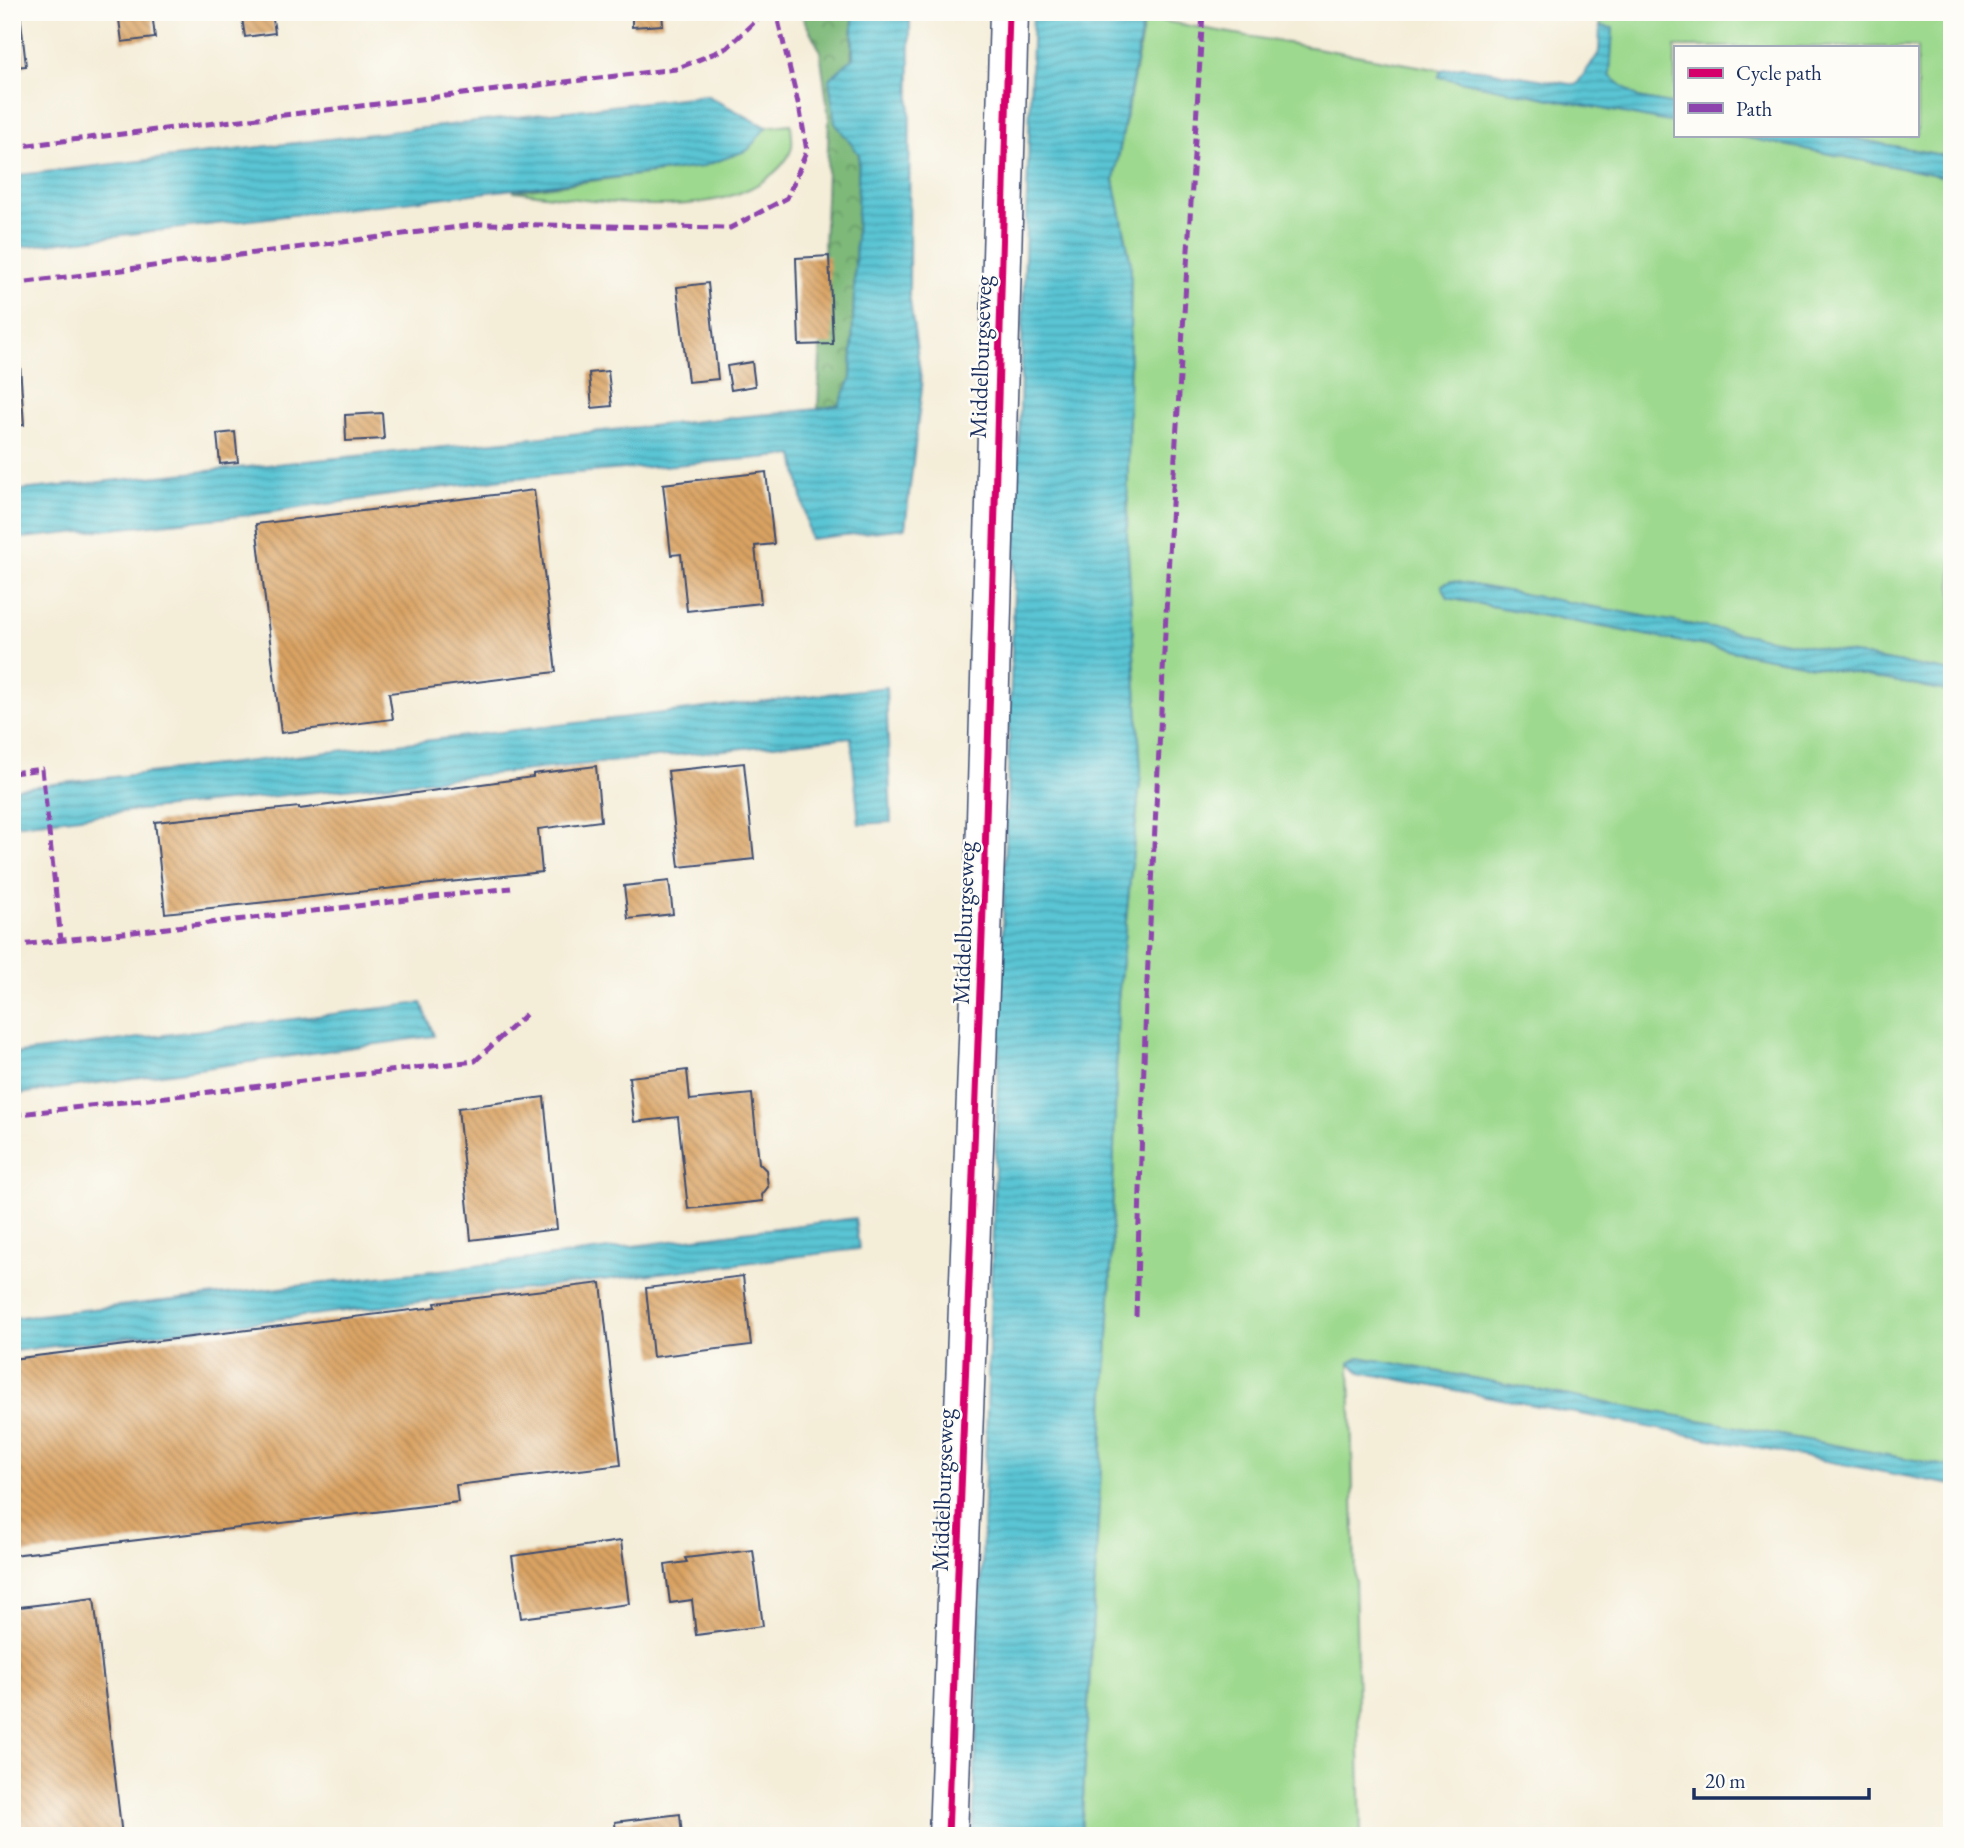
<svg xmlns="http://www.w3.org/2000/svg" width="1964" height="1848" viewBox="0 0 1964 1848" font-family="'EB Garamond',serif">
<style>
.grass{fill:#9dd98e;stroke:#5c8476;stroke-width:2}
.forest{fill:url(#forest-crowns);stroke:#4c746c;stroke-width:2}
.water{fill:url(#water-rules);stroke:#3a7a99;stroke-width:2}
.building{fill:url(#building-back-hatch)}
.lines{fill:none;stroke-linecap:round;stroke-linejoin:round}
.minor-casing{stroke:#3c4c70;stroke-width:41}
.minor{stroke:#fff;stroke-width:38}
.quiet{stroke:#8e44ad;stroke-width:5;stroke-dasharray:10 5;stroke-linecap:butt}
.cycleway-casing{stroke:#fdfcf7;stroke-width:11}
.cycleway{stroke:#d6006c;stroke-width:7}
.labels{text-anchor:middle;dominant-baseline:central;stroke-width:5;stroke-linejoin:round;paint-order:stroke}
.street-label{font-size:24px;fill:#1b2f5e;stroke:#fdfcf7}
</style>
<defs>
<pattern id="forest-crowns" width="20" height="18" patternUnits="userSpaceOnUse" patternTransform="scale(1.75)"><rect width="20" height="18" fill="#7eb979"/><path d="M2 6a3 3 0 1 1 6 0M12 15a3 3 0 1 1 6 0" fill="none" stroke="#669766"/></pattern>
<pattern id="water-rules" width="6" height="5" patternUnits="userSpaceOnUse" patternTransform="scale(1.75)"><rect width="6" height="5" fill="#5ac5d4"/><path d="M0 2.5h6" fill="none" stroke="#4aa0af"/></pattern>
<pattern id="building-back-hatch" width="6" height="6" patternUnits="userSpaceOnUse" patternTransform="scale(1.75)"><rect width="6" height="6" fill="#daa362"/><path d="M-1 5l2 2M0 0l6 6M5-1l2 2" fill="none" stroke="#b08554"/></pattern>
</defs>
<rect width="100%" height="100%" fill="#fdfcf7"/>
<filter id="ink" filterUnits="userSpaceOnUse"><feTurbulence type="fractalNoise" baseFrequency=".0143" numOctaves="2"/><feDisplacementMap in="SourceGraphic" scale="14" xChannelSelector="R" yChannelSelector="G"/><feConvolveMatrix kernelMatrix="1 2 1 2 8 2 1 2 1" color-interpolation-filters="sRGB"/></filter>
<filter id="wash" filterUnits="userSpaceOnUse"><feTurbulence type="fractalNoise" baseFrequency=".00686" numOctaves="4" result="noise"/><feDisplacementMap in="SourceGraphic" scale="28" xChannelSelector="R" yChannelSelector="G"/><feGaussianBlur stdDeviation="1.57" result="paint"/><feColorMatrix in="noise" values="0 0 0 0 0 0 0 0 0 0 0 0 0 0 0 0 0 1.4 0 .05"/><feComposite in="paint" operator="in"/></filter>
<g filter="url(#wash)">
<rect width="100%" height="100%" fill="#f4edd8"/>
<g class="grass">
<path d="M1602,12H1952V157L1835,135H1917V47H1675V105L1638,98L1609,76L1613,28L1600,26Z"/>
<path d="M1145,18L1441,70L1439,77L1675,123V135H1733L1952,178V672L1451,581L1442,585L1448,598L1952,692V1467L1360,1357L1350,1363L1361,1836H1081L1110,1300L1118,1000L1141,772L1127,535L1131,264L1114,180Z"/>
<path d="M791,124C791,131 793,139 792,146C790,158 779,169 770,176C709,225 587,199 513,191L701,167L748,150L766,127Z"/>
</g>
<path class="forest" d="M800,12H853L849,139L859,154L851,379L839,405L818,409L829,118L820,50Z"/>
<g class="water">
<path d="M853,12H910L909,294L922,387L905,528L810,539L794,455L503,479L250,515L12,539V491L818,409L839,405L851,379L859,154L835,123L829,79L853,58Z"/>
<path d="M1033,12H1145L1114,180L1131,264L1127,535L1141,772L1118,1000L1110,1300L1081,1836H973Z"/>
<path d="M1600,26L1613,28L1610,76L1638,98L1675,105V123L1439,77L1441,70L1463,67L1576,85L1599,53Z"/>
<path d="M706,95L766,127L748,150L701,167L12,248V176Z"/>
<path d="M1733,135H1835L1952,157V178Z"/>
<path d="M1451,581L1952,672V692L1448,598L1442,585Z"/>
<path d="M886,687L891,822L859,824L851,737L130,811L12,825V789Z"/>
<path d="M422,1003L434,1036L12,1095V1054Z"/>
<path d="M855,1218L859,1249L12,1351V1318L468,1267Z"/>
<path d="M1360,1357L1952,1467V1485L1360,1372L1350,1363Z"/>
</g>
<g id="blocks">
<g class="building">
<path d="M12,12H20L26,66L12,67Z"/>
<path d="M118,12H152L155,38L122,42Z"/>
<path d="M241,12H272L275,33L245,37Z"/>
<path d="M632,12H662L663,25L632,27Z"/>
<path d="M829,256L833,344L799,345L796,258Z"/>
<path d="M708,283L718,379L688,382L677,287Z"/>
<path d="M12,334H18L24,425L12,426Z"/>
<path d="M752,362L755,386L731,390L727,366Z"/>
<path d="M608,371L612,406L592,408L589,373Z"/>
<path d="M382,413L384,439L346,441L345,415Z"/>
<path d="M235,432L238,462L220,464L217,434Z"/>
<path d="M766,472L774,544L755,546L761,603L687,611L681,554L671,555L663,484Z"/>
<path d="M534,490L556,672L389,693L393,719L281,733L256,524Z"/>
<path d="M744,763L754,859L679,867L668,771Z"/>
<path d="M596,766L601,821L538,829L542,872L165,913L155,822L299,807V809L533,777V774Z"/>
<path d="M669,881L673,914L628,919L624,886Z"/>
<path d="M687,1070L690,1100L752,1094L759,1163L766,1170L768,1187L762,1195L763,1201L688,1209L678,1117L634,1122L629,1077Z"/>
<path d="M544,1097L557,1229L471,1240L458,1108Z"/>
<path d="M743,1276L751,1345L653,1357L646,1288Z"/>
<path d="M601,1283L621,1465L456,1485L458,1502L12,1555V1359L436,1307L435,1303Z"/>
<path d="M621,1541L629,1604L521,1618L512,1556Z"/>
<path d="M753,1550L763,1626L696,1635L692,1600L670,1603L665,1565L687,1562L685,1558Z"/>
<path d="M94,1598L122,1836H12V1608Z"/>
<path d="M680,1814L682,1836H616L615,1822Z"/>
</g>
</g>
</g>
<g filter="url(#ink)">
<use href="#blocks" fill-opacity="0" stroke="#3c4c70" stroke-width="2"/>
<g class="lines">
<g class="minor-casing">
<path id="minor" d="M948,1836L985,856L1009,12"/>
</g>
<use href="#minor" class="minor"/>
<g class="quiet">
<path d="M12,147L676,69L727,48L765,12"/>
<path d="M12,284L482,224L730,228L787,198L807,151L800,111L776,12"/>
<path d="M12,773L42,769L61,940"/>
<path d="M12,946L511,888"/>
<path d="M12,1115L475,1061L526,1014"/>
<path d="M1136,1316L1146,1001L1170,536L1203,12"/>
</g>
<g class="cycleway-casing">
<path id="cycleway" d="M948,1836L985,856L1009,12"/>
</g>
<use href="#cycleway" class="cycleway"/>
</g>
</g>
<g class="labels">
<g class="street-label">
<text transform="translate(980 357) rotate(-88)">Middelburgseweg</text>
<text transform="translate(963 923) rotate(-88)">Middelburgseweg</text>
<text transform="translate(942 1490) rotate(-88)">Middelburgseweg</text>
</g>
</g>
<rect width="1964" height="1848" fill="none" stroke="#fdfcf7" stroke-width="42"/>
<rect x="1674" y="46" width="245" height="91" fill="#fdfcf7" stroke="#a3aaba" stroke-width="2"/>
<rect x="1688" y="68" width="35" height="10" fill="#d6006c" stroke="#a3aaba" stroke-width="2"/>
<text x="1736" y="80" font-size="21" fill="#1b2f5e">Cycle path</text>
<rect x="1688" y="103" width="35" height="10" fill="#8e44ad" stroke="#a3aaba" stroke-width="2"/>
<text x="1736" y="116" font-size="21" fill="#1b2f5e">Path</text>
<path d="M1694 1788v10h175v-10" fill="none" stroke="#1b2f5e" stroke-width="3.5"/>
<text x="1705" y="1788" font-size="21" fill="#1b2f5e" stroke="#fdfcf7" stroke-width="5" paint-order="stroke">20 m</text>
</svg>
